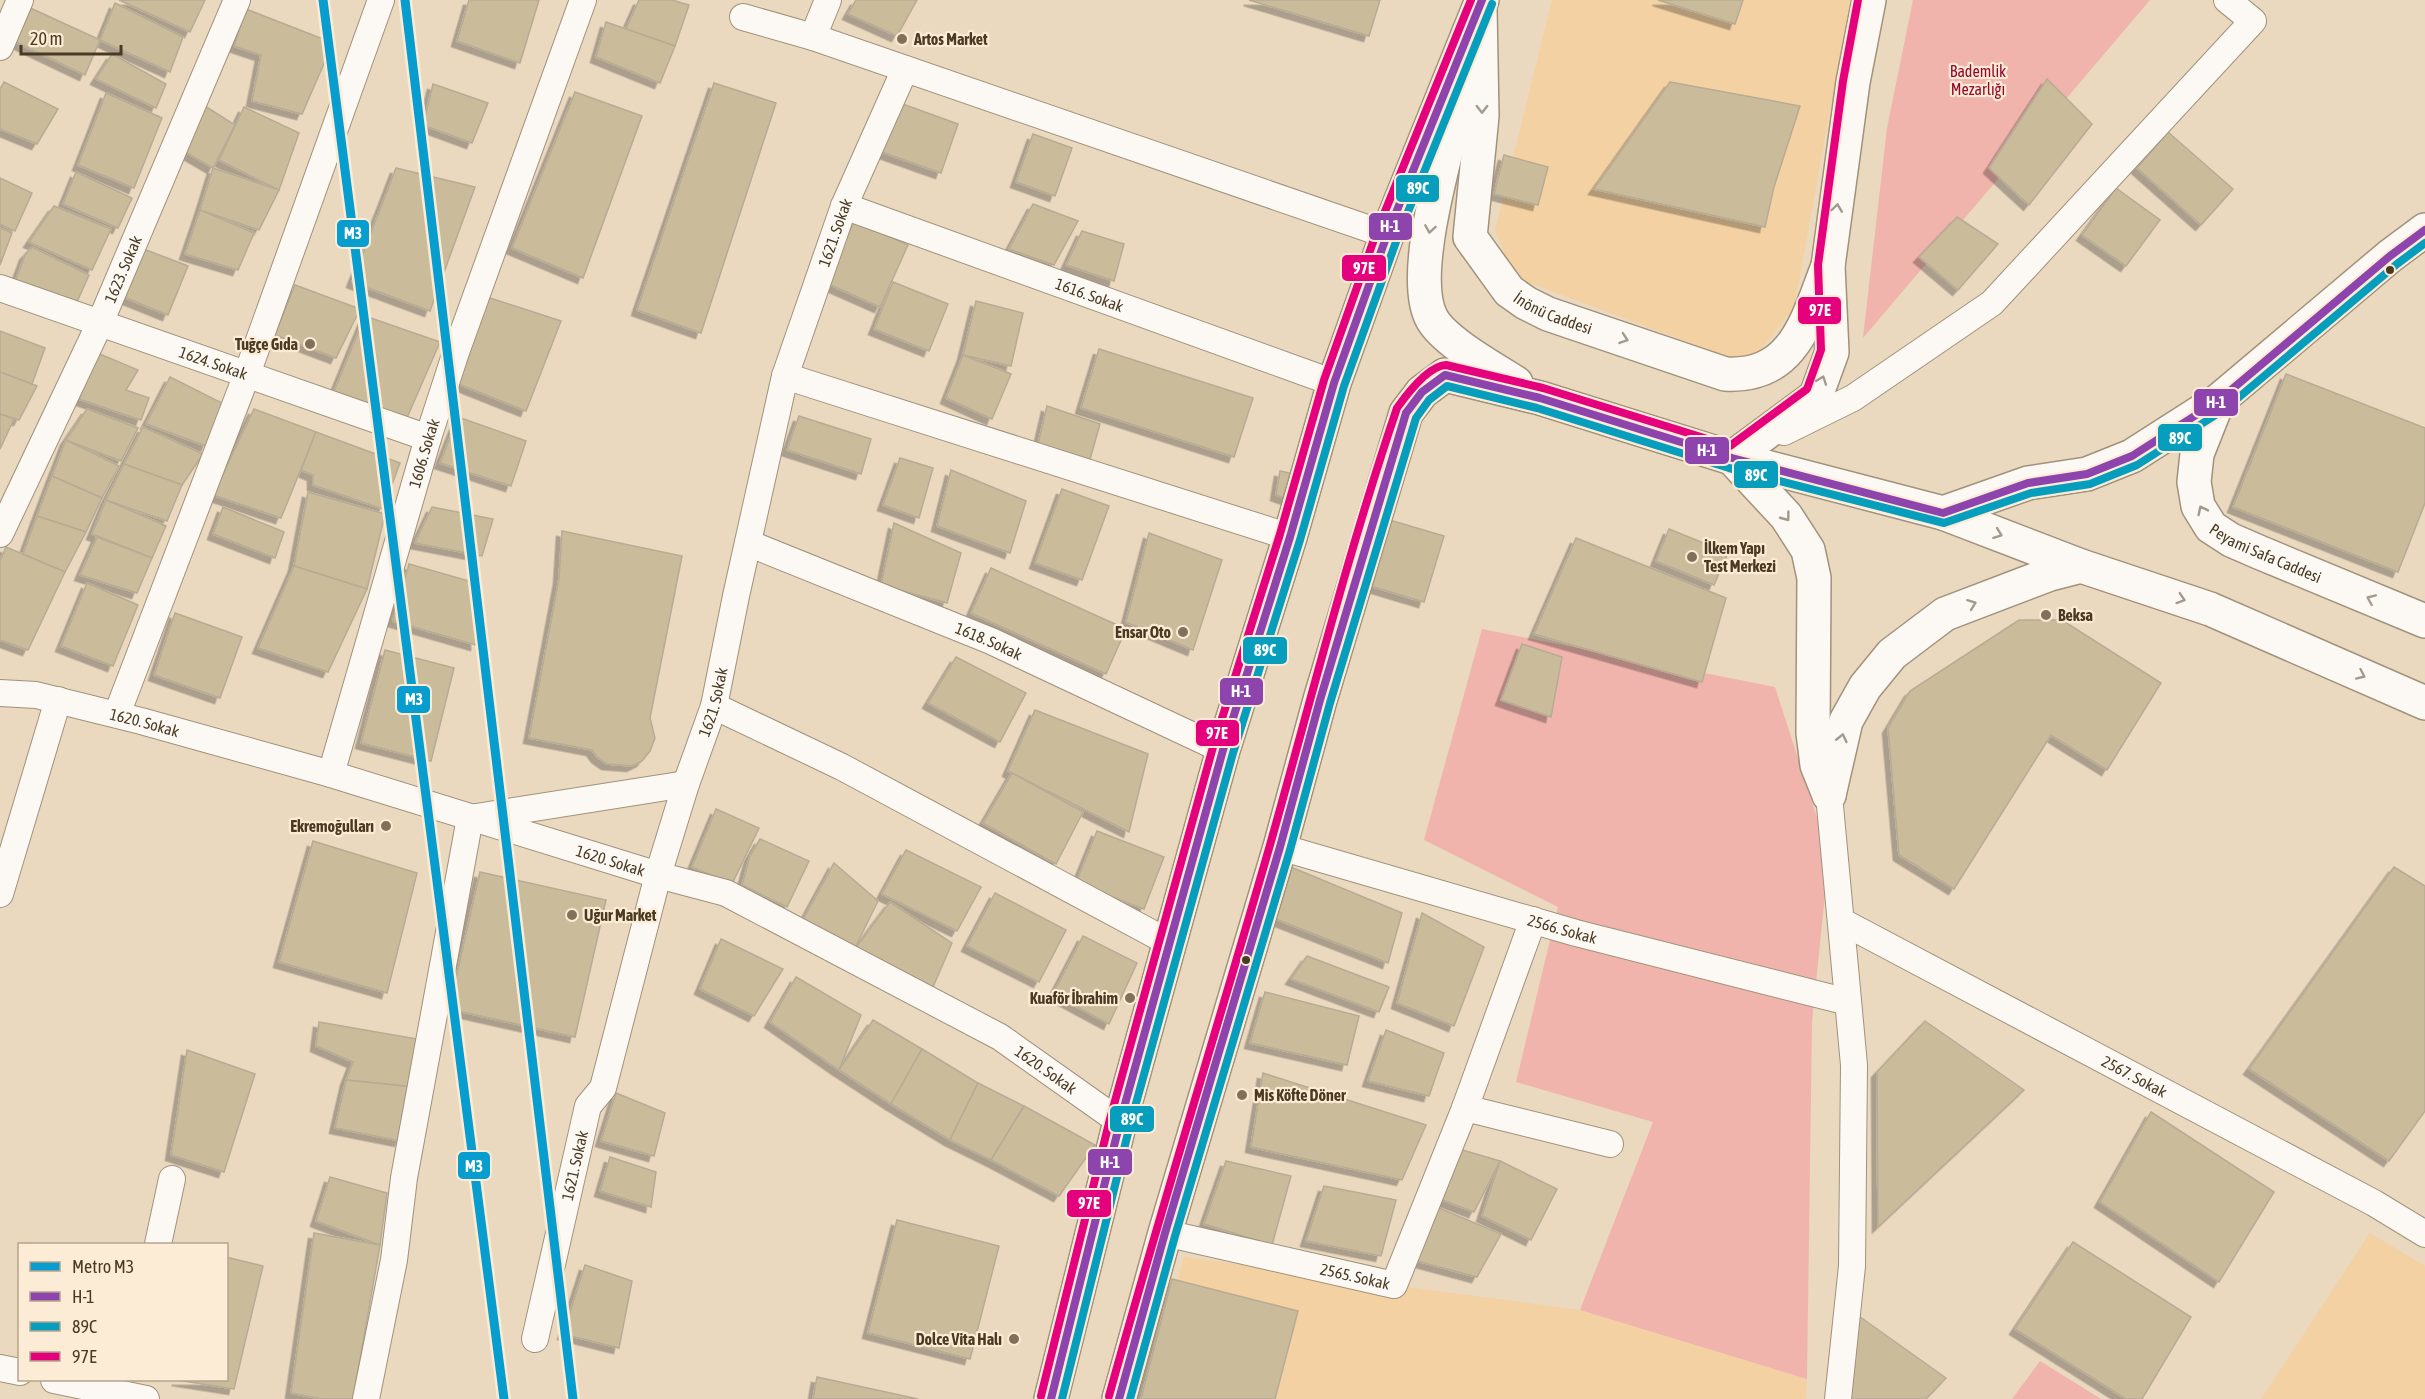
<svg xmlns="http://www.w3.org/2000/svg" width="2425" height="1399" viewBox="0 0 2425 1399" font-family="'Asap Condensed',sans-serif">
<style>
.built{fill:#f3d1a2}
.green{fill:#f0b4ac}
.building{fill:#cabc9b;stroke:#b7ab94;stroke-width:1.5;filter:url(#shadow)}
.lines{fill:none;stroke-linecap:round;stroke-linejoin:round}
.minor-casing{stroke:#a0927b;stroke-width:28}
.secondary-casing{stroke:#a0927b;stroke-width:36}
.primary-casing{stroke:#a0927b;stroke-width:36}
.minor{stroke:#fcf9f5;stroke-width:26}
.secondary{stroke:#fcf9f5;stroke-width:33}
.primary{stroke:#fcf9f5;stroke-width:33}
.bus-1-casing{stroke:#fcebd5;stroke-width:12}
.bus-2-casing{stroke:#fcebd5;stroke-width:12}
.bus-3-casing{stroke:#fcebd5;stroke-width:12}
.bus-1{stroke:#8e44ad;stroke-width:8}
.bus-2{stroke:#079ebd;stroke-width:8}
.bus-3{stroke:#e5007d;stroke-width:8}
.metro-1-casing{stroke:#fcebd5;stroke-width:14}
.metro-1{stroke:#079dce;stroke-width:9}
.oneway{stroke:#a39a8c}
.poi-dot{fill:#827159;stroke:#fcebd5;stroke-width:2}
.bus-dot{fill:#4a3a22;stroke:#fcebd5;stroke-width:2}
.labels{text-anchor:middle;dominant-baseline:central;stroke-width:4.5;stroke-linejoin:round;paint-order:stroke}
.poi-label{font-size:16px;font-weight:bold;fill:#4a3a22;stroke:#fcebd5;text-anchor:start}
.park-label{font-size:16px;fill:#93082e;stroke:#fcebd5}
.street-label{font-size:16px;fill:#4a3a22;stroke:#fcebd5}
.line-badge{stroke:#fcebd5;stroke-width:2}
.badge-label{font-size:16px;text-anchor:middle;font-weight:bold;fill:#fff}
</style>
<defs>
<filter id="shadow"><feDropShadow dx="-5.5" dy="5.5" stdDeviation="0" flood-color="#0004"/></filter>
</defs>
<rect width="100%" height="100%" fill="#ead8bf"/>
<g class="built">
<path d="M1552,0H1850L1794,308L1749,365L1514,277L1495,230Z"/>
<path d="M2370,1233L2425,1266V1399H2261Z"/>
<path d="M1184,1257L1580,1310L1807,1379L1806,1399H1145Z"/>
</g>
<g class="green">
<path d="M1913,0H2150L1863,338L1887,128Z"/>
<path d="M1482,629L1775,687L1829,855L1812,1022L1807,1379L1580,1310L1653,1122L1516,1082L1558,907L1424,840Z"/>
<path d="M2040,1361L2101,1399H2012Z"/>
</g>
<g class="building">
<path d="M119,0H205L190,32Z"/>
<path d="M469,0H539L520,63L457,41Z"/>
<path d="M639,0H672L689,5L675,46L626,29Z"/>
<path d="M856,0H917L897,36L848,14Z"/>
<path d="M1249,0H1380L1369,36Z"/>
<path d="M1658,0H1743L1735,24Z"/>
<path d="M115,3L183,37L170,72L100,40Z"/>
<path d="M26,6L100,40L85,75L16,42Z"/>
<path d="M246,9L333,43L302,114L252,101L261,55L234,46Z"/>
<path d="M606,22L675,46L660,83L596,57Z"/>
<path d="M112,54L166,84L156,108L96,79Z"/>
<path d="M2047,79L2092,124L2029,205L1989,168Z"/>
<path d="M4,82L58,109L37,144L0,129V89Z"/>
<path d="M1670,82L1800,106L1774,187L1765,227L1594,189Z"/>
<path d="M714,83L776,103L701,333L637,310Z"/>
<path d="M433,84L488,103L472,143L423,125Z"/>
<path d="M575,92L642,116L583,278L512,248Z"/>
<path d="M106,93L162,118L134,188L78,165Z"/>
<path d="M197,101L235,125L213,168L175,146Z"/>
<path d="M900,103L958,124L941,173L882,152Z"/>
<path d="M244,107L299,133L279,190L219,160Z"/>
<path d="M2168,132L2233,189L2201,225L2137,168Z"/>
<path d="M1033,134L1072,148L1055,196L1016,182Z"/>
<path d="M1504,155L1548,167L1538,205L1494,194Z"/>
<path d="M213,168L279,190L259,230L200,210Z"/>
<path d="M396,168L475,187L430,311L352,282Z"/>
<path d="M76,172L132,198L118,228L63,204Z"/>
<path d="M0,178L32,193L15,231L0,224Z"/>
<path d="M2116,188L2160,220L2126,266L2082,235Z"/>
<path d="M1033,204L1078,221L1054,265L1009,249Z"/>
<path d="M54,206L111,229L92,270L29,242Z"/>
<path d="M200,210L254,233L238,270L185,254Z"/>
<path d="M1957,217L1998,244L1958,290L1919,257Z"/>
<path d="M854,221L908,245L880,307L826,283Z"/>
<path d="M0,228L12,233L0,265Z"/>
<path d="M1082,231L1124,244L1114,281L1066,265Z"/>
<path d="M32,247L89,275L77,302L15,282L25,255Z"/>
<path d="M141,248L188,266L168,315L121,296Z"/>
<path d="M893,282L948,304L929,351L874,329Z"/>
<path d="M295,285L360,309L336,358L275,335Z"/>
<path d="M484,296L561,321L526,411L456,383Z"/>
<path d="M976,301L1023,313L1011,366L963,355Z"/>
<path d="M365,316L440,342L406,420L333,394Z"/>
<path d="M0,331L45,348L32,384L0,372Z"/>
<path d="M1099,349L1253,398L1234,457L1081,408Z"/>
<path d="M95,352L138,370L126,390L149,398L141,420L79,399Z"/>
<path d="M963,355L1011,374L992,419L946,398Z"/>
<path d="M0,372L37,386L19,420L0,414Z"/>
<path d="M2286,374L2425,428V503L2398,572L2233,507Z"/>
<path d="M170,377L224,404L206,446L146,424Z"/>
<path d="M1047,406L1100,424L1089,463L1037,449Z"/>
<path d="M87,409L138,428L121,461L66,440Z"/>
<path d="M254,409L316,432L281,518L213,495Z"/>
<path d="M0,414L14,419L0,449Z"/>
<path d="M799,416L871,439L861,474L787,450Z"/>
<path d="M458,417L526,441L511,486L440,463Z"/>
<path d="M143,427L203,454L182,485L124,464Z"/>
<path d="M316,432L400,463L383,509L313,485V475L301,470Z"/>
<path d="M66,440L119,466L102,498L52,476Z"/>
<path d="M900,458L933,468L919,518L883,505Z"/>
<path d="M124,464L182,485L167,521L106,500Z"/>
<path d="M951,470L1026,501L1010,553L937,526Z"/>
<path d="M1280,471L1294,474L1287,499L1276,495Z"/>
<path d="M52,476L102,498L86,532L37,516Z"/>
<path d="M1062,489L1109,506L1082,580L1035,563Z"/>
<path d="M308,492L385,514L367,589L294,566Z"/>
<path d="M106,500L166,526L152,558L92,534Z"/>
<path d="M223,507L284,532L275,558L213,534Z"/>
<path d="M432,507L493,519L482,556L415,543Z"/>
<path d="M37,516L86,532L65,572L23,554Z"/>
<path d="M1386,519L1444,536L1424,602L1367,585Z"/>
<path d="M894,523L961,553L947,603L881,585Z"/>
<path d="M1669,529L1728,553L1714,585L1656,561Z"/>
<path d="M562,531L682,556L650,718L655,738L650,751L642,761L632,766L607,764L597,757L592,750L529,738L559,579Z"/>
<path d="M1149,533L1222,560L1193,650L1126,622Z"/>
<path d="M97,537L152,558L137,593L80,575Z"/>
<path d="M1576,538L1726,598L1702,682L1534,634Z"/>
<path d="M6,547L65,572L28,650L0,640V561Z"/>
<path d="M409,564L476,583V645L393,621Z"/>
<path d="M294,566L367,589L328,672L258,648Z"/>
<path d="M991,568L1126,629L1106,674L971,613Z"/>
<path d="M87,583L138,605L113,666L61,646Z"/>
<path d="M175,613L242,637L220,698L154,675Z"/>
<path d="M2019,620H2062L2161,683L2107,770L2051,735L1954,889L1899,855L1888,728L1910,691Z"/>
<path d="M1522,644L1562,657L1551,717L1501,700Z"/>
<path d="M385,650L454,668L431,761L361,743Z"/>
<path d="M956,657L1026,693L1000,742L928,703Z"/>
<path d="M1035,710L1148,754L1129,832L1008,771Z"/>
<path d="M1012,773L1083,812L1056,864L983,823Z"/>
<path d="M716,809L759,828L732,884L692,867Z"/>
<path d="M1097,831L1164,857L1144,909L1076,883Z"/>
<path d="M760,839L809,861L787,907L742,885L750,856Z"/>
<path d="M313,841L417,873L387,993L279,962Z"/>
<path d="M906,850L981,887L957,931L882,894Z"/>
<path d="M834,863L878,901L854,950L803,920Z"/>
<path d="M1286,865L1402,913L1388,963L1273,918Z"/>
<path d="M2394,867L2425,886V1111L2389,1161L2249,1069Z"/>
<path d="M480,872L606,900L575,1037L449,1009Z"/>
<path d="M995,893L1066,930L1039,982L967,946Z"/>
<path d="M890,902L952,943L933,987L854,950Z"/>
<path d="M1422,913L1484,947L1454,1026L1397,1003Z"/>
<path d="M1083,936L1137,963L1109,1024L1053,994Z"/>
<path d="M721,939L783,969L754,1016L700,989Z"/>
<path d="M1307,956L1389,987L1379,1012L1291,979Z"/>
<path d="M796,977L861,1015L839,1070L770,1022Z"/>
<path d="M1265,992L1359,1016L1347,1065L1250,1043Z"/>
<path d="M873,1020L922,1049L891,1104L839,1070Z"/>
<path d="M1925,1021L2024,1090L1878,1227L1877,1072Z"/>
<path d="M319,1022L423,1040L414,1087L346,1080L353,1062L316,1046Z"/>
<path d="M1386,1030L1444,1053L1429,1096L1368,1081Z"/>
<path d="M922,1049L978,1083L950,1140L891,1104Z"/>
<path d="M187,1050L255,1074L224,1172L171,1155Z"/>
<path d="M1263,1073L1426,1125L1402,1180L1251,1147Z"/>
<path d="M346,1080L414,1087L400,1141L335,1128Z"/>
<path d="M978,1083L1024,1106L991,1160L950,1140Z"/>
<path d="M616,1093L665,1113L654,1156L601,1141Z"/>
<path d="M1024,1106L1095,1145L1059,1196L991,1160Z"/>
<path d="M2151,1112L2274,1192L2219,1282L2100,1202Z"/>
<path d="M1459,1149L1500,1161L1474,1212L1440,1199Z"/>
<path d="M610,1157L656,1172L651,1207L600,1191Z"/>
<path d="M1226,1161L1291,1176L1272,1245L1204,1224Z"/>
<path d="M1500,1161L1557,1189L1531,1240L1482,1216Z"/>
<path d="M330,1177L387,1193L380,1245L316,1221Z"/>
<path d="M1324,1186L1396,1200L1381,1256L1306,1241Z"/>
<path d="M1439,1208L1501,1234L1477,1277L1417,1261Z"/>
<path d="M897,1220L999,1246L970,1359L868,1333Z"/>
<path d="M314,1233L380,1245L353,1399H321L291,1393Z"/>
<path d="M2073,1242L2191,1317L2142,1399H2126L2015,1329Z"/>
<path d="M226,1257L263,1266L234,1389L177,1380H226Z"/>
<path d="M585,1265L632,1281L619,1348L563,1334Z"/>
<path d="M1172,1279L1298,1311L1275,1399H1141Z"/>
<path d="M1856,1314L1946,1378L1926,1399H1849Z"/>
<path d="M817,1377L918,1399H813Z"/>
</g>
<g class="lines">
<g class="minor-casing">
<g id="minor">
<path d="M743,17L813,37L1387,235"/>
<path d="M813,37L828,0"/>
<path d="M0,47L20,0"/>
<path id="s1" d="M844,206L1334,383"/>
<path id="s2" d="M0,288L428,438"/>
<path d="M785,376L1290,537"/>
<path d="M1784,432L1853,398L1992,303L2253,21L2227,0"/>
<path id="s3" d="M0,534L100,323L237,0"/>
<path id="s4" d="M748,543L991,641L1223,750"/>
<path id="s5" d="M0,693L36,695L141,721L331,774L658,875L726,893L1000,1037L1120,1122"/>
<path d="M714,706L842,767L1170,943"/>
<path d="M117,714L247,374L381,0"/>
<path id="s6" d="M331,774L428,438L456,352L583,0"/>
<path d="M1829,795L1854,1065L1852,1266L1838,1399"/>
<path id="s7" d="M1280,847L1576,933L1848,1002"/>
<path d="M0,894L58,700"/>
<path id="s8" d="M1841,921L2374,1203L2425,1234"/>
<path d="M1465,1108L1610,1144"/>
<path id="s9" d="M1165,1233L1394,1285L1465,1108L1533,920"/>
<path d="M158,1244L172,1179"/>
<path id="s10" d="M535,1339L588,1106L603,1088L658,875L686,784L714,706L736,596L785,376L844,206L905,69"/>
<path d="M0,1368L20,1372"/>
<path d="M54,1380L146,1399"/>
<path d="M366,1399L394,1260L404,1178L470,818L686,784"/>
</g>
</g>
<g class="secondary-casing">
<g id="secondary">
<path id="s11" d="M1480,8L1482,116L1470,237L1509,291L1526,303L1548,314L1725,374C1795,378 1807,319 1828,266"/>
<path id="s12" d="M2218,401L2197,454L2194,482L2198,506L2211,527L2231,540L2261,553L2425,621"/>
<path d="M1732,458L1816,396L1832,352L1828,266L1853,82L1869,0"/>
<path d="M1943,513L2081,566L2210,609L2425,703"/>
<path d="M1829,795L1846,721L1865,687L1892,654L1945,614L2050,574L2081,566"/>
</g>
</g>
<g class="primary-casing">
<g id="primary">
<path d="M1458,103C1447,153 1408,276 1432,319C1445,342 1493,368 1516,383"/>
<path d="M1732,458L1786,516L1808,550L1814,578L1813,733L1817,765L1829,795"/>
<path d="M1051,1399L1120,1122L1223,750L1290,537L1334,383L1387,235L1482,0"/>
<path d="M1119,1399L1165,1233L1280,847L1320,700L1406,413L1422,392L1445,375L1540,398L1732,458L1943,513L2028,483L2087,474L2132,456L2218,401L2390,256L2425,230"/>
</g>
</g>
<use href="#minor" class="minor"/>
<use href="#secondary" class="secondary"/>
<use href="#primary" class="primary"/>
<g class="bus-1-casing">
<g id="bus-1">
<path d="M1051,1399L1120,1122L1223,750L1290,537L1334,383L1387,235L1482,0"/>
<path d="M1119,1399L1165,1233L1280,847L1320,700L1406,413L1422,392L1445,375L1540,398L1732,458L1943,513L2028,483L2087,474L2132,456L2218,401L2390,256L2425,230"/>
</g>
</g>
<g class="bus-2-casing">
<g id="bus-2">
<path d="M1062,1399L1130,1125L1233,753L1300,540L1344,386L1397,239L1492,4"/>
<path d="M1130,1399L1175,1236L1290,850L1330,703L1416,418L1429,400L1447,386L1537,408L1729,468L1944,523L2031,493L2090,484L2137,465L2225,409L2397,264L2425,243"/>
</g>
</g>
<g class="bus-3-casing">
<g id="bus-3">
<path d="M1041,1396L1110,1119L1213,747L1280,534L1324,380L1377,231L1471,0"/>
<path d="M1109,1396C1160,1212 1217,1029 1270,845C1311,700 1348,552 1397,408C1407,394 1428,366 1446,365L1543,388L1730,446L1807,389L1821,350L1818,265L1843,81L1858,0"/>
</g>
</g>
<use href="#bus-1" class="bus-1"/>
<use href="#bus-2" class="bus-2"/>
<use href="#bus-3" class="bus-3"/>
<g class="metro-1-casing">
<g id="metro-1">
<path d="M323,0L504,1399"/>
<path d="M405,0L573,1399"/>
</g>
</g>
<use href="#metro-1" class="metro-1"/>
</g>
<defs><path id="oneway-chevron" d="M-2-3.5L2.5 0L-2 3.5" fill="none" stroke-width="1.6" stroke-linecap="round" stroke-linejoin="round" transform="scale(1.5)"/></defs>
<g class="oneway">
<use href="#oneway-chevron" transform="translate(1482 109) rotate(90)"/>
<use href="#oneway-chevron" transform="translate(1837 208) rotate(-82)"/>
<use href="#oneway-chevron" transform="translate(1430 229) rotate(99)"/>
<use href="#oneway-chevron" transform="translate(1624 339) rotate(19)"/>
<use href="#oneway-chevron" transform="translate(1822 380) rotate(-70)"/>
<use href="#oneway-chevron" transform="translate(2202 510) rotate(-116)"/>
<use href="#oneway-chevron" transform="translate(1786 517) rotate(53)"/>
<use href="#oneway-chevron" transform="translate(1998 534) rotate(21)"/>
<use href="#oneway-chevron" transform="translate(2181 599) rotate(18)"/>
<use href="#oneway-chevron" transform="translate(2371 599) rotate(-157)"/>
<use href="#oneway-chevron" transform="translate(1972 604) rotate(-21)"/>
<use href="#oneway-chevron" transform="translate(2361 675) rotate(24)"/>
<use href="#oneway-chevron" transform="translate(1842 738) rotate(-77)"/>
</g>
<g class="poi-dot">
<circle cx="902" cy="39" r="6"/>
<circle cx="310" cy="344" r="6"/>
<circle cx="1692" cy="557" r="6"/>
<circle cx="2046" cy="615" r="6"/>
<circle cx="1183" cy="632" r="6"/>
<circle cx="386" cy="826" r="6"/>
<circle cx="572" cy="915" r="6"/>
<circle cx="1130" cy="998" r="6"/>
<circle cx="1242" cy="1095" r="6"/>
<circle cx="1014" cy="1339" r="6"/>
</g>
<g class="bus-dot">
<circle cx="2390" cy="270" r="5"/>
<circle cx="1246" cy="960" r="5"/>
</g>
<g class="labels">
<g class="poi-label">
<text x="914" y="39">Artos Market</text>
<text x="298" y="344" text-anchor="end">Tuğçe Gıda</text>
<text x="1704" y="548">İlkem Yapı<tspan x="1704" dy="18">Test Merkezi</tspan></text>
<text x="2058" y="615">Beksa</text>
<text x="1171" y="632" text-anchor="end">Ensar Oto</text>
<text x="374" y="826" text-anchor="end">Ekremoğulları</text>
<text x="584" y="915">Uğur Market</text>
<text x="1118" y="998" text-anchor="end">Kuaför İbrahim</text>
<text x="1254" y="1095">Mis Köfte Döner</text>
<text x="1002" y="1339" text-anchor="end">Dolce Vita Halı</text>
</g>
<g class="park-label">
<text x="1978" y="71">Bademlik<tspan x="1978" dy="18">Mezarlığı</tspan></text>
</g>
<g class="street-label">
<text stroke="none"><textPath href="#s10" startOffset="1150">1621. Sokak</textPath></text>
<text stroke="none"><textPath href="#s3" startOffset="292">1623. Sokak</textPath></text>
<text stroke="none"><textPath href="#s1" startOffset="261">1616. Sokak</textPath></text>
<text stroke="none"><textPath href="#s11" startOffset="346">İnönü Caddesi</textPath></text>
<text stroke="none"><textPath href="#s2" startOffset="226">1624. Sokak</textPath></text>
<text stroke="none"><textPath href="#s6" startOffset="334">1606. Sokak</textPath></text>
<text stroke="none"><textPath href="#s12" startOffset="195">Peyami Safa Caddesi</textPath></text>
<text stroke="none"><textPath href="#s4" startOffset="260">1618. Sokak</textPath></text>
<text stroke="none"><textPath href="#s10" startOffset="664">1621. Sokak</textPath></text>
<text stroke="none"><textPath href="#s5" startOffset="148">1620. Sokak</textPath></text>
<text stroke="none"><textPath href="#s5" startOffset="634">1620. Sokak</textPath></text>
<text stroke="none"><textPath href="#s7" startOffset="294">2566. Sokak</textPath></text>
<text stroke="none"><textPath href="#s5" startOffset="1120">1620. Sokak</textPath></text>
<text stroke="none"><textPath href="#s8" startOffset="332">2567. Sokak</textPath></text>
<text stroke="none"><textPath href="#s10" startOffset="178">1621. Sokak</textPath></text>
<text stroke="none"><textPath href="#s9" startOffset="195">2565. Sokak</textPath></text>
</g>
</g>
<g class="line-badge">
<rect x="1395" y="174" width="45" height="29" rx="6" fill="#079ebd"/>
<rect x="1368" y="212" width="45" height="29" rx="6" fill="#8e44ad"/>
<rect x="336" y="219" width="34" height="29" rx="6" fill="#079dce"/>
<rect x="1341" y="254" width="46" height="28" rx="6" fill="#e5007d"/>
<rect x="1797" y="296" width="45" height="29" rx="6" fill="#e5007d"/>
<rect x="2193" y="388" width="46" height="29" rx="6" fill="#8e44ad"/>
<rect x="2157" y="423" width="46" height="29" rx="6" fill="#079ebd"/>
<rect x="1684" y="436" width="46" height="29" rx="6" fill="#8e44ad"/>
<rect x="1733" y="460" width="46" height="29" rx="6" fill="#079ebd"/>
<rect x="1242" y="636" width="46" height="29" rx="6" fill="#079ebd"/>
<rect x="1219" y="677" width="45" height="29" rx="6" fill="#8e44ad"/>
<rect x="396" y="685" width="35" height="29" rx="6" fill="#079dce"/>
<rect x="1195" y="719" width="45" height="28" rx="6" fill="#e5007d"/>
<rect x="1109" y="1105" width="46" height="28" rx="6" fill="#079ebd"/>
<rect x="1087" y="1148" width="46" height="28" rx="6" fill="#8e44ad"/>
<rect x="457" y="1151" width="34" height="29" rx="6" fill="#079dce"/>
<rect x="1066" y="1189" width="46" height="29" rx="6" fill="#e5007d"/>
</g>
<g class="badge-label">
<text x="1418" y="194">89C</text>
<text x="1390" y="232">H-1</text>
<text x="353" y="239">M3</text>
<text x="1364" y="274">97E</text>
<text x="1820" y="316">97E</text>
<text x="2216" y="408">H-1</text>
<text x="2180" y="444">89C</text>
<text x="1707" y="456">H-1</text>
<text x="1756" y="481">89C</text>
<text x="1265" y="656">89C</text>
<text x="1241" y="697">H-1</text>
<text x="414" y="705">M3</text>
<text x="1217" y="739">97E</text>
<text x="1132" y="1125">89C</text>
<text x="1110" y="1168">H-1</text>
<text x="474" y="1172">M3</text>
<text x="1089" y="1209">97E</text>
</g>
<rect x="18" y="1243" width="210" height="138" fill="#fcebd5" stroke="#b5a48d" stroke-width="1.5"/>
<rect x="30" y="1262" width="30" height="9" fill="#079dce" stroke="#b5a48d" stroke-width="1.5"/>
<text x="72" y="1273" font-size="18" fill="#4a3a22">Metro M3</text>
<rect x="30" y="1292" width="30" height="9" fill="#8e44ad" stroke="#b5a48d" stroke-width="1.5"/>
<text x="72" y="1303" font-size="18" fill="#4a3a22">H-1</text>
<rect x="30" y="1322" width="30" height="9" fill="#079ebd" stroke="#b5a48d" stroke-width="1.5"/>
<text x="72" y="1333" font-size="18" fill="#4a3a22">89C</text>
<rect x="30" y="1352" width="30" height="9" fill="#e5007d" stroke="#b5a48d" stroke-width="1.5"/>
<text x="72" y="1363" font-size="18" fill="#4a3a22">97E</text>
<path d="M21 45v9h100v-9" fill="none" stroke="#4a3a22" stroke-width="3"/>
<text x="30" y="45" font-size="18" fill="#4a3a22" stroke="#fcebd5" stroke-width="4.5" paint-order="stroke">20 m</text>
</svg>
